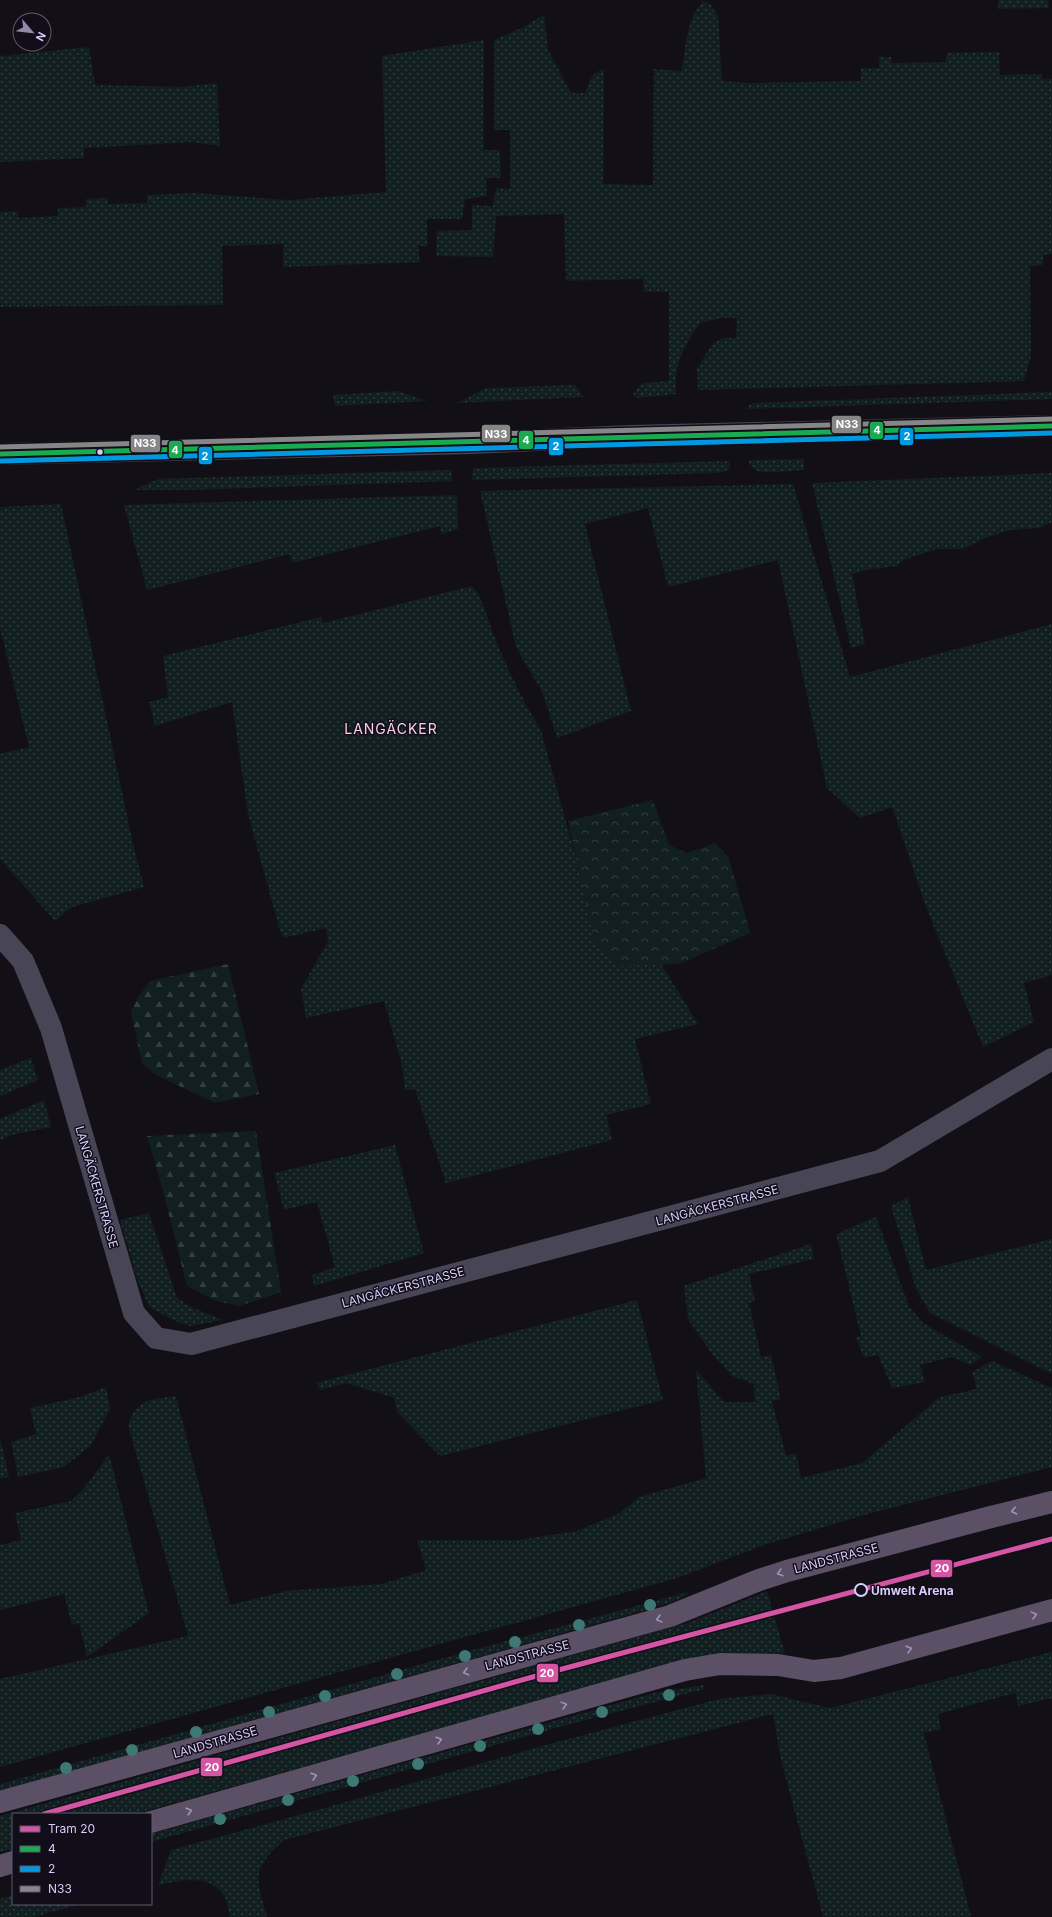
<svg xmlns="http://www.w3.org/2000/svg" width="1052" height="1917" viewBox="0 0 1052 1917" font-family="Inter,sans-serif">
<style>
.grass{fill:url(#grass-dots)}
.forest{fill:url(#forest-firs)}
.park{fill:url(#park-crowns)}
.lines{fill:none;stroke-linecap:round;stroke-linejoin:round}
.minor{stroke:#484656;stroke-width:22}
.tertiary{stroke:#484656;stroke-width:22}
.primary{stroke:#5c5067;stroke-width:22}
.bus-1-casing{stroke:#110d19;stroke-width:8}
.bus-2-casing{stroke:#110d19;stroke-width:8}
.bus-3-casing{stroke:#110d19;stroke-width:8}
.bus-1{stroke:#1aaa50;stroke-width:5}
.bus-2{stroke:#0099df;stroke-width:5}
.bus-3{stroke:#868686;stroke-width:5}
.tram-1-casing{stroke:#110d19;stroke-width:8}
.tram-1{stroke:#d455a2;stroke-width:5}
.tree{fill:#3e7874}
.oneway{stroke:#a094b7}
.bus-dot{fill:#d7ccf9;stroke:#110d19;stroke-width:1.5}
.stop-dot{fill:#110d19;stroke:#d7ccf9;stroke-width:2}
.labels{text-anchor:middle;dominant-baseline:central;stroke-width:3;stroke-linejoin:round;paint-order:stroke}
.street-label{font-size:12px;fill:#d7ccf9;stroke:#110d19}
.stop-label{font-size:12px;font-weight:bold;fill:#d7ccf9;stroke:#110d19;text-anchor:start}
.quarter-label{font-size:14px;letter-spacing:1px;fill:#f9cde3;stroke:#110d19}
.line-badge{stroke:#110d19;stroke-width:1.5}
.badge-label{font-size:11px;text-anchor:middle;font-weight:bold;fill:#fff}
</style>
<defs>
<pattern id="grass-dots" width="8" height="8" patternUnits="userSpaceOnUse"><rect width="8" height="8" fill="#111f21"/><path d="M2 2h.1M6 6h.1" fill="none" stroke="#333e42" stroke-width="1.8" stroke-linecap="round"/></pattern>
<pattern id="forest-firs" width="22" height="20" patternUnits="userSpaceOnUse"><rect width="22" height="20" fill="#111f21"/><path d="M5 1l3.5 6h-7zM16 11l3.5 6h-7z" fill="#333e42"/></pattern>
<pattern id="park-crowns" width="20" height="18" patternUnits="userSpaceOnUse"><rect width="20" height="18" fill="#111f21"/><path d="M2 6a3 3 0 1 1 6 0M12 15a3 3 0 1 1 6 0" fill="none" stroke="#333e42"/></pattern>
</defs>
<rect width="100%" height="100%" fill="#121016"/>
<g class="grass">
<path d="M998,0H1048L1049,8L998,9Z"/>
<path d="M703,1L711,5L718,16L722,81L750,83L861,81V68H879V57H891L892,63L946,62L947,53L999,52L1000,75L1042,74V79H1052V254L1043,255V265L1030,266L1031,356L1024,381L698,390L697,369L707,352L715,342L724,338H736L737,318H721L700,323C683,347 674,364 676,394L638,398L633,394L643,383L669,381V292H644L643,279L566,281L564,214L496,216L493,257L436,256L437,231L472,230V205L493,206L496,188L510,189V130H494V40L524,27L544,15L548,50L571,93H586C588,82 592,72 604,69L603,184L653,185L654,69L682,71C686,46 686,20 703,1Z"/>
<path d="M484,40L483,150H500L501,178H486L487,196L465,199L462,219H427V246H418L420,262L283,267V244L222,246L223,305L0,307V212L18,211V218L58,216V208L86,207V199L108,198V204L147,203V195L194,193L289,200L386,192L382,56Z"/>
<path d="M89,47L95,85L183,87L217,83L220,146L192,142L84,148V158L0,162V56Z"/>
<path d="M575,385L584,397L457,403L486,388Z"/>
<path d="M398,391L427,401L335,406L333,395Z"/>
<path d="M1052,392V399L746,409L752,403Z"/>
<path d="M804,459V470C794,470 763,475 756,470C752,468 750,464 748,460Z"/>
<path d="M729,461L730,468L724,472L714,473L472,480L473,468Z"/>
<path d="M452,470V481L189,490H134L158,479Z"/>
<path d="M1052,473V522L1039,528L1010,530L985,538L963,549H937L903,560L897,566L865,570L852,574L865,644L851,648L812,483Z"/>
<path d="M793,484L850,677L1052,624V975L1024,983L1034,1022L983,1047L926,907L892,807L860,818L827,788L778,560L668,587L648,508L585,524L631,711L557,738L542,692L516,647L480,491Z"/>
<path d="M457,495L458,529L442,534L440,526L292,563L290,554L147,590L124,505Z"/>
<path d="M61,504L133,844L144,887L72,907L55,921L0,859V754L29,747L0,628V507Z"/>
<path d="M472,586C485,602 484,611 492,630C505,664 521,699 541,730L584,889L595,944L620,966L661,964L698,1024L635,1039L651,1104L606,1115L612,1140L446,1183L415,1089L405,1090L402,1065L384,1001L306,1018L301,989L328,941L326,928L284,938L280,931L248,814L232,702L155,726L149,702L168,697L163,656L321,617L323,623Z"/>
<path d="M31,1058L38,1080L0,1096V1070Z"/>
<path d="M44,1100L51,1127L11,1135L0,1140V1119Z"/>
<path d="M395,1145L424,1253L314,1286L312,1275L335,1267L317,1202L284,1210L274,1173Z"/>
<path d="M908,1197L926,1270L1052,1239V1374L930,1313L916,1289L891,1206Z"/>
<path d="M149,1213L177,1298L191,1307L223,1320L190,1326L173,1320L149,1307L136,1276L120,1220Z"/>
<path d="M876,1217L909,1306L923,1323L982,1357L970,1365L952,1357L920,1365L925,1382L892,1388L878,1355L864,1358L856,1338L861,1336L836,1234Z"/>
<path d="M811,1244L814,1259L749,1274L755,1301L749,1303L761,1357L771,1355L781,1399L772,1401L786,1456L796,1453L801,1478L862,1463L940,1397L977,1389L972,1372L992,1361L1052,1388V1467L871,1513L764,1545L677,1578L0,1767V1679L188,1636L128,1425C137,1398 151,1400 176,1396L230,1605L286,1591L382,1584L426,1570L417,1540H518L577,1531L618,1514L639,1497L706,1478L696,1370L724,1402H755L754,1384L732,1376L712,1354L688,1319L684,1286Z"/>
<path d="M637,1300L663,1400L440,1456L397,1412L394,1398L346,1383L320,1390L316,1383Z"/>
<path d="M106,1387L110,1409L91,1445L64,1467L18,1477L11,1442L36,1434L30,1408L80,1397Z"/>
<path d="M0,1438L9,1477L0,1479Z"/>
<path d="M109,1454L149,1613L87,1657L79,1623L72,1625L64,1594L0,1610V1545L21,1540L15,1513L71,1501L83,1490Z"/>
<path d="M767,1591L785,1653L734,1656L568,1693L135,1814H13V1849L0,1852V1816L687,1623Z"/>
<path d="M688,1592L689,1594L670,1603L0,1791V1784L429,1662Z"/>
<path d="M1052,1652V1698L1018,1706L1015,1693L938,1714L941,1729L924,1733L971,1917H823L781,1760L773,1714L284,1840C251,1869 256,1878 267,1917H230C228,1911 227,1901 224,1896C210,1873 180,1881 158,1885L171,1850L321,1809L542,1746L719,1699L771,1694L830,1708Z"/>
<path d="M704,1685L705,1689L559,1727L151,1842V1834L654,1693Z"/>
<path d="M13,1895V1904H80L34,1917H0V1899Z"/>
</g>
<g class="forest">
<path d="M228,964L259,1094L215,1103L156,1075L142,1063L131,1012L138,997L150,981Z"/>
<path d="M256,1131L281,1292L239,1306L216,1301L187,1286L162,1187L147,1136Z"/>
</g>
<path class="park" d="M653,800L669,845L687,853L715,843L729,858L750,933L679,964L620,966L595,944L568,821Z"/>
<g class="lines">
<path class="minor" d="M0,935L23,961L51,1028L134,1313L156,1338L191,1344L880,1161L1052,1059"/>
<path class="tertiary" d="M0,454L470,443L631,436L1052,426"/>
<g class="primary">
<path d="M0,1802L670,1616L759,1580L787,1571L991,1517L1052,1502"/>
<path d="M151,1822L685,1670L720,1664L778,1665L814,1671L841,1668L1052,1610"/>
<path d="M0,1866L13,1862"/>
</g>
<g class="bus-1-casing">
<path id="bus-1" d="M0,454C351,446 701,434 1052,426"/>
</g>
<g class="bus-2-casing">
<path id="bus-2" d="M0,461C351,453 701,441 1052,433"/>
</g>
<g class="bus-3-casing">
<path id="bus-3" d="M0,447C351,439 701,427 1052,419"/>
</g>
<use href="#bus-1" class="bus-1"/>
<use href="#bus-2" class="bus-2"/>
<use href="#bus-3" class="bus-3"/>
<g class="tram-1-casing">
<path id="tram-1" d="M44,1814L547,1673L1052,1539"/>
</g>
<use href="#tram-1" class="tram-1"/>
</g>
<g class="tree">
<circle cx="650" cy="1605" r="6"/>
<circle cx="579" cy="1625" r="6"/>
<circle cx="515" cy="1642" r="6"/>
<circle cx="465" cy="1656" r="6"/>
<circle cx="397" cy="1674" r="6"/>
<circle cx="669" cy="1695" r="6"/>
<circle cx="325" cy="1696" r="6"/>
<circle cx="269" cy="1712" r="6"/>
<circle cx="602" cy="1712" r="6"/>
<circle cx="538" cy="1729" r="6"/>
<circle cx="196" cy="1732" r="6"/>
<circle cx="480" cy="1746" r="6"/>
<circle cx="132" cy="1750" r="6"/>
<circle cx="418" cy="1764" r="6"/>
<circle cx="66" cy="1768" r="6"/>
<circle cx="353" cy="1781" r="6"/>
<circle cx="288" cy="1800" r="6"/>
<circle cx="220" cy="1819" r="6"/>
</g>
<defs><path id="oneway-chevron" d="M-2-3.5L2.5 0L-2 3.5" fill="none" stroke-width="1.6" stroke-linecap="round" stroke-linejoin="round"/></defs>
<g class="oneway">
<use href="#oneway-chevron" transform="translate(1014 1511) rotate(167)"/>
<use href="#oneway-chevron" transform="translate(780 1573) rotate(163)"/>
<use href="#oneway-chevron" transform="translate(1034 1615) rotate(-15)"/>
<use href="#oneway-chevron" transform="translate(659 1619) rotate(165)"/>
<use href="#oneway-chevron" transform="translate(909 1649) rotate(-16)"/>
<use href="#oneway-chevron" transform="translate(466 1672) rotate(165)"/>
<use href="#oneway-chevron" transform="translate(564 1705) rotate(-15)"/>
<use href="#oneway-chevron" transform="translate(439 1740) rotate(-16)"/>
<use href="#oneway-chevron" transform="translate(314 1776) rotate(-16)"/>
<use href="#oneway-chevron" transform="translate(189 1811) rotate(-16)"/>
</g>
<circle class="bus-dot" cx="100" cy="452" r="3.5"/>
<circle class="stop-dot" cx="861" cy="1590" r="6"/>
<g class="labels">
<g class="street-label">
<text transform="translate(97 1187) rotate(74)">LANGÄCKERSTRASSE</text>
<text transform="translate(717 1205) rotate(-15)">LANGÄCKERSTRASSE</text>
<text transform="translate(403 1287) rotate(-15)">LANGÄCKERSTRASSE</text>
<text transform="translate(836 1558) rotate(-15)">LANDSTRASSE</text>
<text transform="translate(527 1655) rotate(-15)">LANDSTRASSE</text>
<text transform="translate(215 1742) rotate(-16)">LANDSTRASSE</text>
</g>
<g class="stop-label">
<text x="871" y="1590">Umwelt Arena</text>
</g>
<g class="quarter-label">
<text x="391" y="728">LANGÄCKER</text>
</g>
</g>
<g class="line-badge">
<rect x="831" y="415" width="31" height="19" rx="4" fill="#868686"/>
<rect x="869" y="421" width="15" height="19" rx="4" fill="#1aaa50"/>
<rect x="481" y="424" width="30" height="19" rx="4" fill="#868686"/>
<rect x="899" y="427" width="15" height="19" rx="4" fill="#0099df"/>
<rect x="518" y="430" width="16" height="20" rx="4" fill="#1aaa50"/>
<rect x="130" y="434" width="31" height="19" rx="4" fill="#868686"/>
<rect x="548" y="437" width="16" height="19" rx="4" fill="#0099df"/>
<rect x="168" y="440" width="15" height="19" rx="4" fill="#1aaa50"/>
<rect x="198" y="446" width="15" height="19" rx="4" fill="#0099df"/>
<rect x="930" y="1559" width="23" height="19" rx="4" fill="#d455a2"/>
<rect x="536" y="1663" width="23" height="20" rx="4" fill="#d455a2"/>
<rect x="200" y="1757" width="23" height="20" rx="4" fill="#d455a2"/>
</g>
<g class="badge-label">
<text x="847" y="428">N33</text>
<text x="877" y="434">4</text>
<text x="496" y="438">N33</text>
<text x="907" y="440">2</text>
<text x="526" y="444">4</text>
<text x="145" y="447">N33</text>
<text x="556" y="450">2</text>
<text x="175" y="454">4</text>
<text x="205" y="460">2</text>
<text x="942" y="1572">20</text>
<text x="547" y="1677">20</text>
<text x="212" y="1771">20</text>
</g>
<rect x="12" y="1813" width="140" height="92" fill="#110d19" stroke="#605973"/>
<rect x="20" y="1826" width="20" height="6" fill="#d455a2" stroke="#605973"/>
<text x="48" y="1833" font-size="12" fill="#d7ccf9">Tram 20</text>
<rect x="20" y="1846" width="20" height="6" fill="#1aaa50" stroke="#605973"/>
<text x="48" y="1853" font-size="12" fill="#d7ccf9">4</text>
<rect x="20" y="1866" width="20" height="6" fill="#0099df" stroke="#605973"/>
<text x="48" y="1873" font-size="12" fill="#d7ccf9">2</text>
<rect x="20" y="1886" width="20" height="6" fill="#868686" stroke="#605973"/>
<text x="48" y="1893" font-size="12" fill="#d7ccf9">N33</text>
<g transform="translate(32 32) rotate(118)"><circle r="19" fill="#110d19" stroke="#605973"/>
<path d="M0-3L7 15L0 10L-7 15Z" fill="#928aaa"/>
<text y="-6" font-size="11" font-weight="bold" text-anchor="middle" fill="#d7ccf9">N</text>
</g>
</svg>
